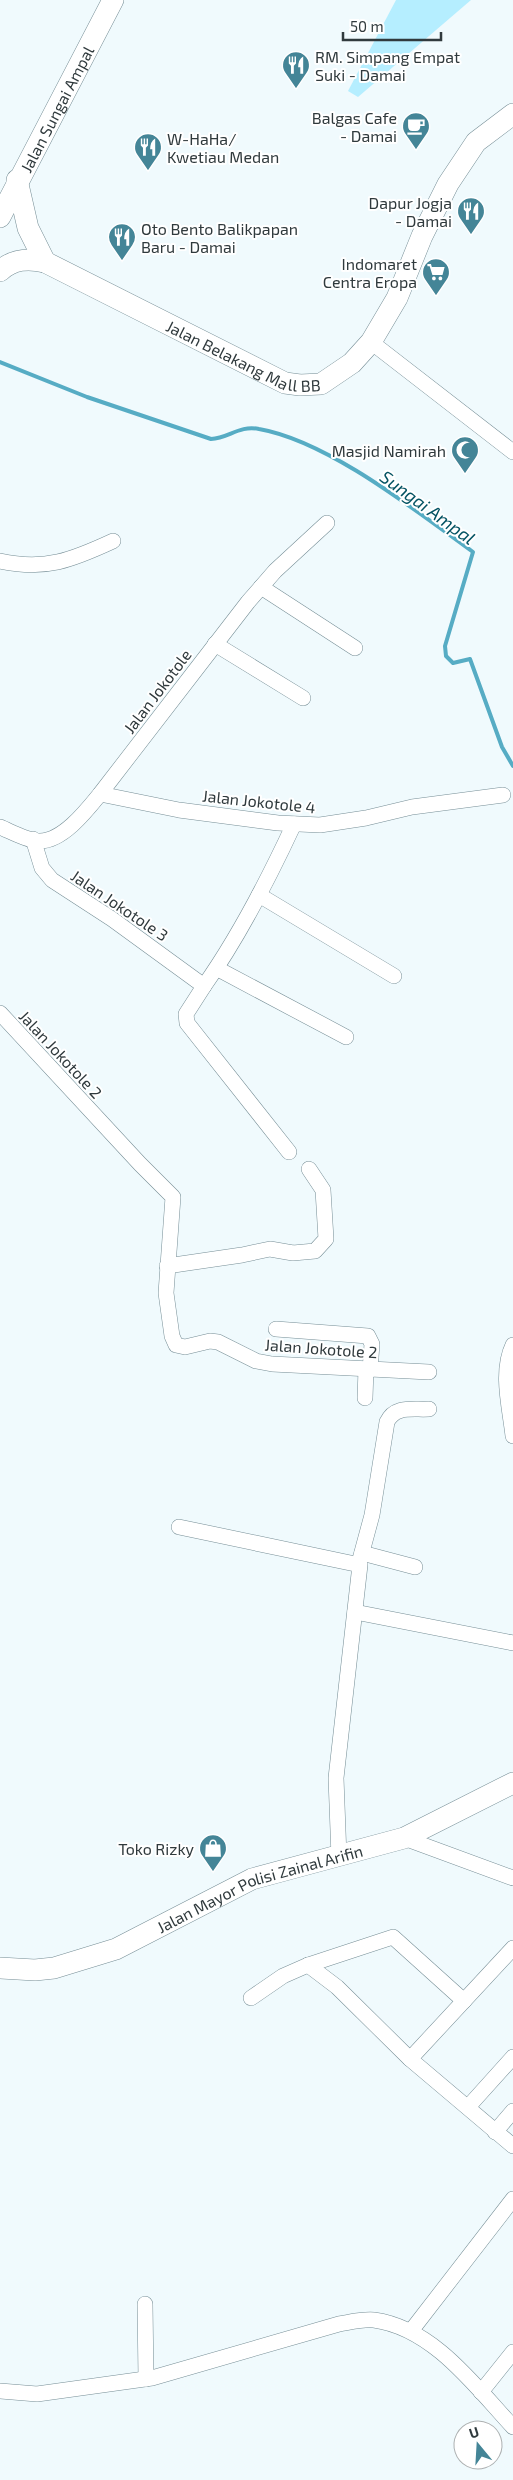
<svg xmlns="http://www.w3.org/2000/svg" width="513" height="2480" viewBox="0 0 513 2480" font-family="'Exo 2',sans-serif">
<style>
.green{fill:#b5eeff}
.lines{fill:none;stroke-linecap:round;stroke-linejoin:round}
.stream{stroke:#56acc4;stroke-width:4}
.street-casing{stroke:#768e96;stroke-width:16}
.secondary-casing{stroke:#768e96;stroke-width:22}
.street{stroke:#fff;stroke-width:15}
.secondary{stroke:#fff;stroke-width:21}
.labels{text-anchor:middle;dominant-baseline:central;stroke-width:4;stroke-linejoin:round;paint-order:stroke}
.poi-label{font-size:16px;fill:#303a3d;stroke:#fff;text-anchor:end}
.street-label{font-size:16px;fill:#303a3d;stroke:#fff}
.water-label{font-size:18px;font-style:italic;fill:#045363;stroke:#fff}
</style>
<rect width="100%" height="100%" fill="#f0fafd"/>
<path class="green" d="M396,0H471L358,97L348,91Z"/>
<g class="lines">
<path class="stream" d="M0,362L87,397L211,439C229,438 239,425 259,429C328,441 416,511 473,552L445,646L446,656L453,663L470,659L502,747L513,766"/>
<g class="street-casing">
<g id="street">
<path d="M371,342L513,452"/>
<path d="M0,561C45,571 72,560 113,541"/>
<path d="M261,587L355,648"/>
<path d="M215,644L303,698"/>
<path d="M100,794L179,810L278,823L320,825L366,818L412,807L503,795"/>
<path d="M0,827C12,832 28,841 40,841C63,841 87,810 100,794L248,602L275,571L327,523"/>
<path d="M33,839L42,868L52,880L112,919L204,986C240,935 268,880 294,824"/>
<path d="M259,895L394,976"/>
<path d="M218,969L346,1037"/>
<path d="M204,986L186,1014L187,1023L289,1152"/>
<path d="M0,1013L140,1164L173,1197L166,1293L172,1336L176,1345L185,1347L210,1341L218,1342L256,1361L272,1364L429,1372"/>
<path d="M167,1266L242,1255L270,1249L293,1253L315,1251L326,1239L323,1190L309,1169"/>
<path d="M276,1329L368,1336L372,1344L370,1370"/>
<path d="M513,1345C500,1372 510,1408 513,1436"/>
<path d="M365,1398L366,1369"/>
<path d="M179,1527L360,1565L336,1778L339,1857"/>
<path d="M362,1553L415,1567"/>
<path d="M359,1563L372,1515L387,1422C395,1405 413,1410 429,1409"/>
<path d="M355,1612L513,1643"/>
<path d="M404,1838L513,1878"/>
<path d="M513,1948L410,2059L513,2146"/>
<path d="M308,1965L337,1987L410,2059"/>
<path d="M251,1998L283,1976L308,1965L393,1937L464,2001"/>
<path d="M468,2107L513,2057"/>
<path d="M495,2132L513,2111"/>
<path d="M145,2304L146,2379"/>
<path d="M411,2331L513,2199"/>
<path d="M0,2391L37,2394L152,2378L339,2324C351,2322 362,2319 374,2320C433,2328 475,2386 513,2427"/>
<path d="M481,2392L513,2352"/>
</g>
</g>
<g class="secondary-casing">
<g id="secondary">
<path d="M17,180L28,228L45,262"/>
<path id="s1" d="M0,217L113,0"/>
<path id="s2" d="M0,271C13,259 28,258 45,262L285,383L300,385L321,384L352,363L371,342L397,298L422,236L448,184L476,142L513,114"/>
<path id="s3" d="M0,1968L35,1970L54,1968L116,1949L252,1879L404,1838L513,1783"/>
</g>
</g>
<use href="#street" class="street"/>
<use href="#secondary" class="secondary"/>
</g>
<defs>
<g id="restaurant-pin" transform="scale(1.4375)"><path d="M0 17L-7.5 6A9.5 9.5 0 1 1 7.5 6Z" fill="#448597" stroke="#fff"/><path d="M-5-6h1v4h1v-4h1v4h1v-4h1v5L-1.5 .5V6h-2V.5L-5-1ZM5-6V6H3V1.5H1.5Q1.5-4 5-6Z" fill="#fff"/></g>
<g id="cafe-pin" transform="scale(1.4375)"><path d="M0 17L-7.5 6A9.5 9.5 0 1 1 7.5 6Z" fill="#448597" stroke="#fff"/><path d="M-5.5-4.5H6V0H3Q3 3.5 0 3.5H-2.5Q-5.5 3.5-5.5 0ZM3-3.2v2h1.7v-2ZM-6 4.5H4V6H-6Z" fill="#fff"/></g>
<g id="supermarket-pin" transform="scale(1.4375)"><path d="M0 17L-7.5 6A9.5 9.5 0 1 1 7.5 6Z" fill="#448597" stroke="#fff"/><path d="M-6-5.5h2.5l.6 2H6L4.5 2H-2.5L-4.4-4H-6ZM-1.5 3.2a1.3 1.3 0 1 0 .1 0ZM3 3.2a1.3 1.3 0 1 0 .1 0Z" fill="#fff"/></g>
<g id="mosque-pin" transform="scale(1.4375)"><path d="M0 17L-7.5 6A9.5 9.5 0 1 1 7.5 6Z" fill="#448597" stroke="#fff"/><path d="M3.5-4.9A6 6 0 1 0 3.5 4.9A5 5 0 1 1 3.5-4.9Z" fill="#fff"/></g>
<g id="shop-pin" transform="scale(1.4375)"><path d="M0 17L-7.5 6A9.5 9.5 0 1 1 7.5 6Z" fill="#448597" stroke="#fff"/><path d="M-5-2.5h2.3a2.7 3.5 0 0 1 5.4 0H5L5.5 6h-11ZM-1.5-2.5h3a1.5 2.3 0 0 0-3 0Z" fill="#fff"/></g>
</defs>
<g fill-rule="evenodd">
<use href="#restaurant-pin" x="296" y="65"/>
<use href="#cafe-pin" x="416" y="126"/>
<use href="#restaurant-pin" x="148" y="147"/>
<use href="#restaurant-pin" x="471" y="211"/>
<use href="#restaurant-pin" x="122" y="237"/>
<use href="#supermarket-pin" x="436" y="272"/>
<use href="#mosque-pin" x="465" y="450"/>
<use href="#shop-pin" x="213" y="1848"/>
</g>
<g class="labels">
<g class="poi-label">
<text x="315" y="56" text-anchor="start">RM. Simpang Empat<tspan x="315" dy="18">Suki - Damai</tspan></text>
<text x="397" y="117">Balgas Cafe<tspan x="397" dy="18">- Damai</tspan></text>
<text x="167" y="138" text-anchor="start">W-HaHa/<tspan x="167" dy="18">Kwetiau Medan</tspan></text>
<text x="452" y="202">Dapur Jogja<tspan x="452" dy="18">- Damai</tspan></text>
<text x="141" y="228" text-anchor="start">Oto Bento Balikpapan<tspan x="141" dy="18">Baru - Damai</tspan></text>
<text x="417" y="263">Indomaret<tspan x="417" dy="18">Centra Eropa</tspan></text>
<text x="446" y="450">Masjid Namirah</text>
<text x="194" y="1848">Toko Rizky</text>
</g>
<g class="street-label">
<text stroke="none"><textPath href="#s1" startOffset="122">Jalan Sungai Ampal</textPath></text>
<text stroke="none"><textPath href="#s2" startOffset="269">Jalan Belakang Mall BB</textPath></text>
<text transform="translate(157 691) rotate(-53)">Jalan Jokotole</text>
<text transform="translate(259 801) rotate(6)">Jalan Jokotole 4</text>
<text transform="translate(120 905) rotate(34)">Jalan Jokotole 3</text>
<text transform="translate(61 1054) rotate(47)">Jalan Jokotole 2</text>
<text transform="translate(321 1348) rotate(4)">Jalan Jokotole 2</text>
<text stroke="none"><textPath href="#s3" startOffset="276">Jalan Mayor Polisi Zainal Arifin</textPath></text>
</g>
<g class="water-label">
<text transform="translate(428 507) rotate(36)">Sungai Ampal</text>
</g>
</g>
<g transform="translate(478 2445) rotate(342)"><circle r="24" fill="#ffffff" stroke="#acb0b1"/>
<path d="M0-4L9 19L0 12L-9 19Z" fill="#448597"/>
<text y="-8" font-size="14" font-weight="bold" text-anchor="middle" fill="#303a3d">U</text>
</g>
<path d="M343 32v8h98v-8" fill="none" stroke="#303a3d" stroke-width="2.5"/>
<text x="350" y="32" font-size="15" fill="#303a3d" stroke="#ffffff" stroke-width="4" paint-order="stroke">50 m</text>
</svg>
